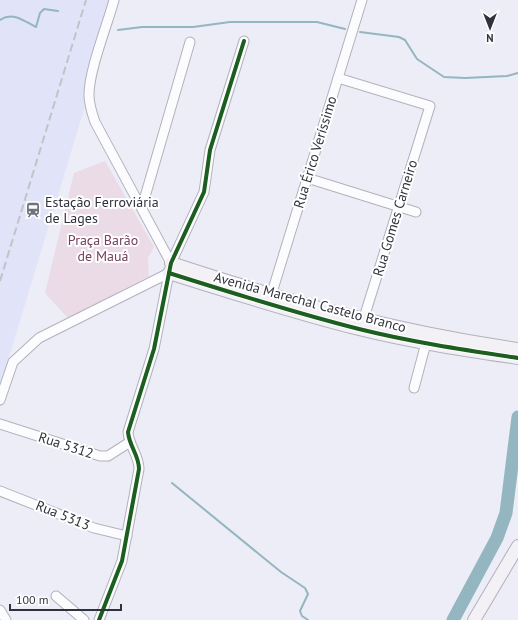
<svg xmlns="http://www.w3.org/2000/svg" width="518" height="620" viewBox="0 0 518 620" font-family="'PT Sans',sans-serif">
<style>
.built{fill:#e1e3f9}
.green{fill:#eadbe6}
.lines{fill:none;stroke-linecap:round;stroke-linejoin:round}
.stream{stroke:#94b6c0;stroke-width:2}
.river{stroke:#94b6c0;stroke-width:13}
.street-casing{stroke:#b2b2bc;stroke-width:11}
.secondary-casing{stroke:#b2b2bc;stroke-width:14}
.street{stroke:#fcfcfe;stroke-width:9}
.secondary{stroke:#f4f1f6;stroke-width:12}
.rail{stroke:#c3c3c6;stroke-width:2;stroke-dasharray:8 4;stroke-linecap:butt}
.cycleway-casing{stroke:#fff;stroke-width:6}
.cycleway{stroke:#1b5e20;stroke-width:4}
.labels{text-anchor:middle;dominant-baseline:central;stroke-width:4;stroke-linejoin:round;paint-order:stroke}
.street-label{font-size:14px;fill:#2f313c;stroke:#fff}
.poi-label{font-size:14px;fill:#2f313c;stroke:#fff;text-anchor:start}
.park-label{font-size:14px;fill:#76415d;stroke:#fff}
</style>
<rect width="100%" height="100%" fill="#ecedf7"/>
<path class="built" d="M0,0H117L0,387Z"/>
<path class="green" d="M105,161L154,247L148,258L149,276L68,318L45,293L74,173Z"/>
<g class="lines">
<g class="stream">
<path d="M0,20C13,11 24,21 36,27L40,13L44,9L58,11"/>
<path d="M118,30L142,27H193L230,22H317L345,29"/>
<path d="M360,32L399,37L405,40L417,59L444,77L465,78L507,76L518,73"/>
<path d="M172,483L281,572L305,588L308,594L300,611L302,616L308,620"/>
</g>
<path class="river" d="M453,620L497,538L506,513L518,417"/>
<g class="street-casing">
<g id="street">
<path d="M114,0C107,26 89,70 89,95C89,105 92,113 95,122L171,263"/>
<path d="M338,78L430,106L362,324"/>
<path d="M307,178L416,212"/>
<path d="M142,207L190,42"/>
<path d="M270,299L362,0"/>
<path d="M414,388L426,343"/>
<path d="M0,400L13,362L39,338L169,273"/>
<path d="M0,424L100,456H108L130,442"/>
<path d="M0,491L94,528L127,536"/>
<path d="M56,596L84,620"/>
<path d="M0,610L6,620"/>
<path d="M99,620L122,561L139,469C139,455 129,446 128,432L154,349L171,263L204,192L210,150L244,41"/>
</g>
</g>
<g class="secondary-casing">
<g id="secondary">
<path d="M171,263C286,301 397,332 518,349"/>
<path d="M169,273C232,293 295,313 359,329C411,342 465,350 518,358"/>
<path d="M474,620L518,546"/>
</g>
</g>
<use href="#street" class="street"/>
<use href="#secondary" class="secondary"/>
<path class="rail" d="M0,281L86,0"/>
<g class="cycleway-casing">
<g id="cycleway">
<path d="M169,273C232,293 295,313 359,329C411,342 465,350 518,358"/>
<path d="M99,620L122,561L139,469C139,455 129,446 128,432L154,349L171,263L204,192L210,150L244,41"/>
</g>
</g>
<use href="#cycleway" class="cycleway"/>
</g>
<defs>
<g id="station-bare" transform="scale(1.2)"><path d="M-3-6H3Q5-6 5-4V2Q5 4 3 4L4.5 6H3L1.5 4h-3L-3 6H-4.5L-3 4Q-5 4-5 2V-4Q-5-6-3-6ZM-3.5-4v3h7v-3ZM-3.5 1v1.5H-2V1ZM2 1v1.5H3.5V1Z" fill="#71737d" stroke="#fff" stroke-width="2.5" paint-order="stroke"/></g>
</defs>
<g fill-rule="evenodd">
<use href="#station-bare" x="33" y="210"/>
</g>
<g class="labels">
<g class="street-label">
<text transform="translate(315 152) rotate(-73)">Rua Érico Veríssimo</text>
<text transform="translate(395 218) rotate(-73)">Rua Gomes Carneiro</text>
<text transform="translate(310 302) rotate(15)">Avenida Marechal Castelo Branco</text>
<text transform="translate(66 445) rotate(18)">Rua 5312</text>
<text transform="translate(63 515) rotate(22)">Rua 5313</text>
</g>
<g class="poi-label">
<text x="45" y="202">Estação Ferroviária<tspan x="45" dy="16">de Lages</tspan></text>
</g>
<g class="park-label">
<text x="103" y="240">Praça Barão<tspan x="103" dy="16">de Mauá</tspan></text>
</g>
</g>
<g transform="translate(490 28) rotate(180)" stroke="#ffffff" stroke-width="3" paint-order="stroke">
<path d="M0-3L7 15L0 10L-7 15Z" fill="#2f313c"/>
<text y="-6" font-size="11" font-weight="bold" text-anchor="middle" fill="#2f313c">N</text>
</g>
<path d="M10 604v6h111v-6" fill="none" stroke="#2f313c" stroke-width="2"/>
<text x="16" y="604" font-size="12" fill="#2f313c" stroke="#ffffff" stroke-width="3" paint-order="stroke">100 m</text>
</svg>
